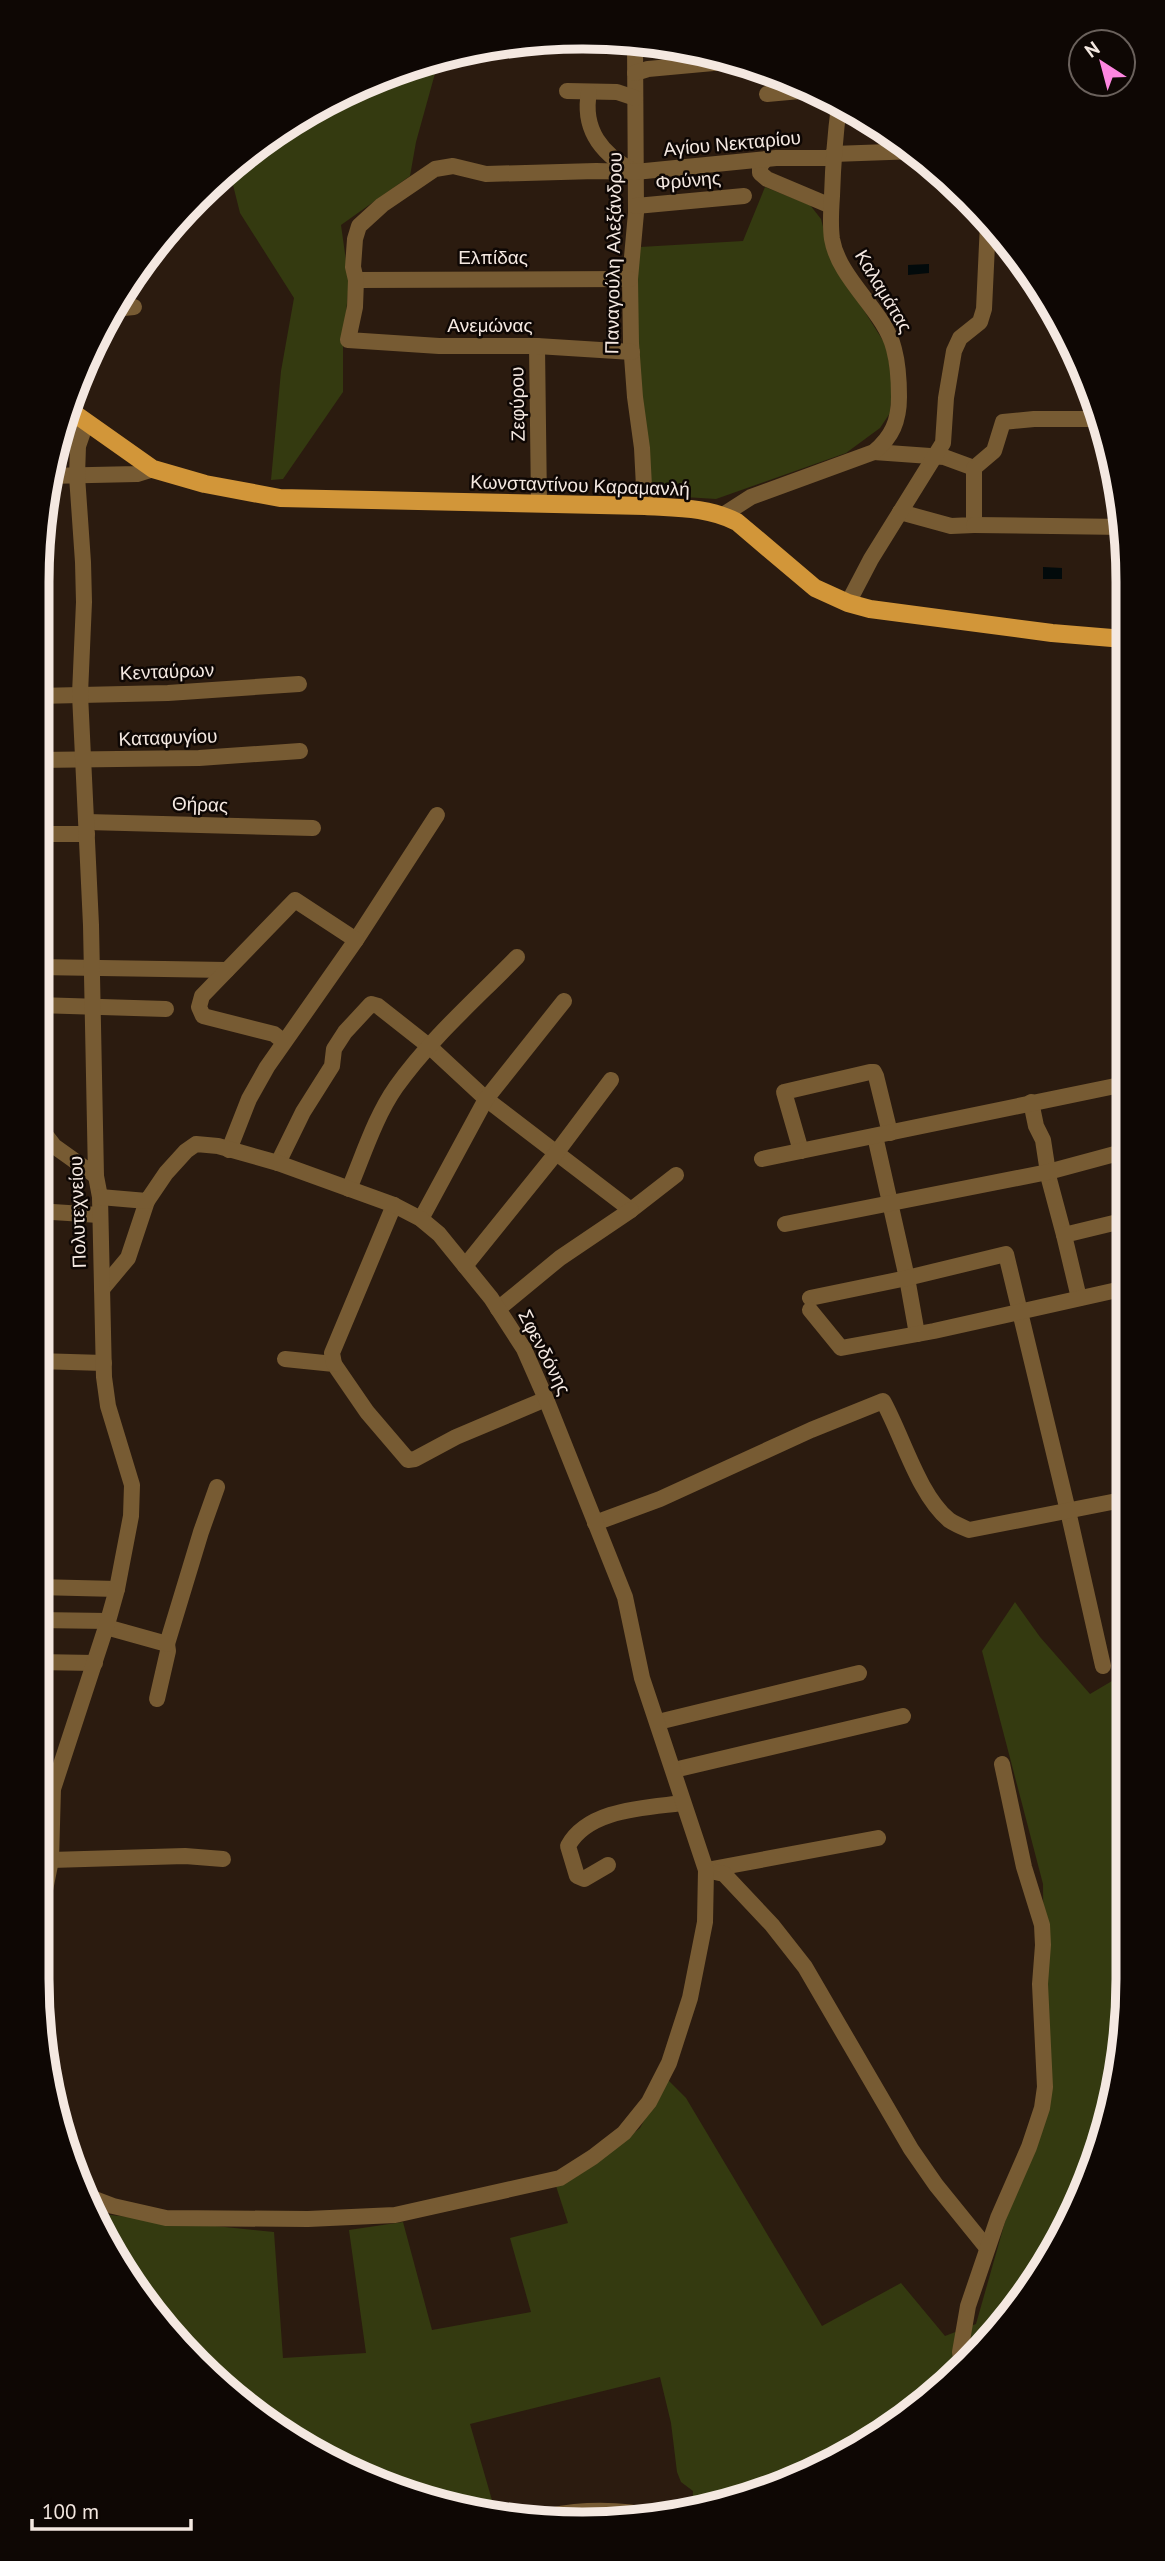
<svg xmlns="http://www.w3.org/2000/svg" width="1165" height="2561" viewBox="0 0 1165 2561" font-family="'PT Sans',sans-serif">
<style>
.green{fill:#343a10}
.water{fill:#020a0b}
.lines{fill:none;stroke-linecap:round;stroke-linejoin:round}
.minor{stroke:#775b33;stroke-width:16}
.major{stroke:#d29639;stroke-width:18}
.labels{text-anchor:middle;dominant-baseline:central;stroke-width:5;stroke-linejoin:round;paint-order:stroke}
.street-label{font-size:19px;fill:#f4e8e1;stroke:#0e0704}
.rim{fill:none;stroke:#f4e8e1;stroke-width:9}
</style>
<rect width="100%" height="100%" fill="#2b1b0f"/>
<g class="green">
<path d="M439,59L416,142L410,176L341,225L349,282L343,345V392L283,479L271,480L281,371L294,298L240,213L230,173L251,161L253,150L279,129L373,78Z"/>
<path d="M765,187L810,205L821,219L831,258L887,347L892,386L890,413L880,428L846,453L716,499L653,495L645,447L636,351V254L640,247L743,241Z"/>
<path d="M1015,1602L1040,1637L1090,1694L1112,1681L1127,1677L1128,1979L1118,2085L1087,2187L993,2339L855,2451L758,2495L692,2511L693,2491L681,2482L677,2472L671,2423L660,2377L470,2424L496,2514H476L310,2451L172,2338L110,2251L100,2229L101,2214L274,2232L283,2358L366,2353L349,2230L403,2222L432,2330L531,2312L510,2238L568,2223L556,2186L603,2158L640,2128L667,2079L686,2098L822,2326L901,2283L945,2336L976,2324L1045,2081L1043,1884L982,1651Z"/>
</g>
<g class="water">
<path d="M929,264V273L908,275V265Z"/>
<path d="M1043,567L1062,568V579H1043Z"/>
</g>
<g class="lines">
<g class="minor">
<path d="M635,42L636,213L630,279L631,343L635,397L642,448L645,506"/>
<path d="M635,73L648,69L735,61"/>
<path d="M567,91L617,92L635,98"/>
<path d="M589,92C582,130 602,154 633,171"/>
<path d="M767,94L811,90"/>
<path d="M833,154L917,151"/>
<path d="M764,161L760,166V173L767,179L831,206"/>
<path d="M636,206L744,196"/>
<path d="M164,237L173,235"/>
<path d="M356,280L630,279"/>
<path d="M113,309L134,307"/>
<path d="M537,346L539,504"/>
<path d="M632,352L537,346H439L348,340L355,307L356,280L353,267L355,239L359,226L382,205L435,169L453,166L486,174L596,171L635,172L776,158H833"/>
<path d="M874,452L944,457L974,468"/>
<path d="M47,476L137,474L153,469"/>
<path d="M900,512L951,526L974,525V468L994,451L1003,422L1034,419H1099"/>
<path d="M723,515L751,497L874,452C892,437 899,421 899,397C899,382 898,364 894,349C885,311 839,280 832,239C830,225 831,210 832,196C833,165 835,136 839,106"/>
<path d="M974,525L1124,527"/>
<path d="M848,603L871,559L943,443L946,398L954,351L960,338L980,322L984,309L988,223"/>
<path d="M37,696L168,693L299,684"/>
<path d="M37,760L199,758L300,751"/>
<path d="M87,822L313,828"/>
<path d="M37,834H87"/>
<path d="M356,940L437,815"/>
<path d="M37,967L227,970"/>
<path d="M37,1005L166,1009"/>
<path d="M1031,1102L1036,1126L1043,1140L1049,1179L1064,1235"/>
<path d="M37,1124L54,1146L96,1176"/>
<path d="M875,1136L907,1278L917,1334"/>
<path d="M229,1150L249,1099L267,1067L356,940L295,900L202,996L199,1007L203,1016L274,1034L284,1042"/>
<path d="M801,1151L784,1092L870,1072H874L876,1076L890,1133"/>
<path d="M762,1159L1125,1084"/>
<path d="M278,1163L303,1112L332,1066L334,1049L345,1032L371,1004L378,1006L430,1047L486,1099L631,1210L676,1175"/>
<path d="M349,1189C363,1156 375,1117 396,1087C430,1039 476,999 517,957"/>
<path d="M37,1211L99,1215"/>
<path d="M421,1219L486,1099L564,1001"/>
<path d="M785,1224L1048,1172L1126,1151"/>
<path d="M465,1266L557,1152L611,1080"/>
<path d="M102,1289L128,1258L147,1201"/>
<path d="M810,1298L907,1278L1006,1254L1068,1511L1103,1666"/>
<path d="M1079,1298L1064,1235L1126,1220"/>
<path d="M498,1309L560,1258L631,1210"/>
<path d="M810,1310L841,1348L934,1331L1126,1288"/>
<path d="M285,1359L334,1364L367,1412L408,1460L415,1459L456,1437L546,1399"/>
<path d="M37,1361L104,1363"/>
<path d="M334,1364L332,1353L394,1205"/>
<path d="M595,1523L660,1499L811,1430L883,1401C903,1437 918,1494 949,1520C955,1524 962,1527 969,1530L1127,1499"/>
<path d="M37,1587L117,1589"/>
<path d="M37,1620L108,1621"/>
<path d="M106,1627L167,1644L168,1651L157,1699"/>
<path d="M167,1644L201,1532L217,1487"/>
<path d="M37,1662L95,1663"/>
<path d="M658,1722L859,1673"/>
<path d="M674,1770L903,1716"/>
<path d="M51,1860L185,1856L223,1859"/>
<path d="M608,1865L584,1879L577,1876L568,1846C588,1809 645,1808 683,1803"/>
<path d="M712,1869L878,1838"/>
<path d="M706,1870L724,1874L772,1925L805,1967L911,2149L936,2185L987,2248"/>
<path d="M37,1930L51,1860L53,1789L108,1621L117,1589L131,1516L132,1485L108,1406L104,1377L100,1197L96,1176L91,925L80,694L84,602L83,562L77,476L78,446L86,423"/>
<path d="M84,2195L113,2206L166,2218L308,2219L395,2215L560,2178L593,2157L624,2133L649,2102L669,2063L690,1998L705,1922L706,1870L642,1678L625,1597L546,1399L524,1349L491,1298L439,1234L421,1219L394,1205L278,1163L218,1146L196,1144L186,1151L166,1173L147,1201L100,1197"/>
<path d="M962,2364L960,2352L968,2306L998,2218L1029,2147L1042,2108L1045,2087L1040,1984L1043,1945L1042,1925L1024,1867L1002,1764"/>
<path d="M549,2516C588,2508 623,2509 661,2518"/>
</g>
<path class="major" d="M68,409L153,469L205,484L280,498L645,506C677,508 708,507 737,522L815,588L848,603L870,609L1052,633L1124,639"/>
</g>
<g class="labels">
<g class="street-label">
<text transform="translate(732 143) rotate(-5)">Αγίου Νεκταρίου</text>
<text transform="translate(688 180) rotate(-5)">Φρύνης</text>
<text transform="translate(613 253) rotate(-89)">Παναγούλη Αλεξάνδρου</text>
<text x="493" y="257">Ελπίδας</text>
<text transform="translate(884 291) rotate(59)">Καλαμάτας</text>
<text x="490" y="325">Ανεμώνας</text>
<text transform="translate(517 404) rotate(-91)">Ζεφύρου</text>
<text transform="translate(580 485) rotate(2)">Κωνσταντίνου Καραμανλή</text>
<text transform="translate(167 671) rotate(-2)">Κενταύρων</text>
<text transform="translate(168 737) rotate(-2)">Καταφυγίου</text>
<text transform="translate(200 804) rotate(2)">Θήρας</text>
<text transform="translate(77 1212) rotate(-92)">Πολυτεχνείου</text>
<text transform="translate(545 1352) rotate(63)">Σφενδόνης</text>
</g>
</g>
<path d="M0 0H1165V2561H0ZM582 49H583A533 533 0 0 1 1116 582V1979A533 533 0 0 1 583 2512H582A533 533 0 0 1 49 1979V582A533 533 0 0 1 582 49Z" fill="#0e0704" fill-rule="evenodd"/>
<path class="rim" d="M582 49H583A533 533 0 0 1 1116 582V1979A533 533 0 0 1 583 2512H582A533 533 0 0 1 49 1979V582A533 533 0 0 1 582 49Z"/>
<g transform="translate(1102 63) rotate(324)"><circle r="33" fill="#0e0704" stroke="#6a615c" stroke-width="2"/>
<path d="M0-5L12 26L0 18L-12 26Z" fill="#fe86e1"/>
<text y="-10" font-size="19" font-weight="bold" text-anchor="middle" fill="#f4e8e1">N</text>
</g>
<path d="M32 2519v10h159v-10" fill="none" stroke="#f4e8e1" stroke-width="3.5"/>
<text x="42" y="2519" font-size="21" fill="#f4e8e1" stroke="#0e0704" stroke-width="5" paint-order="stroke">100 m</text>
</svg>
